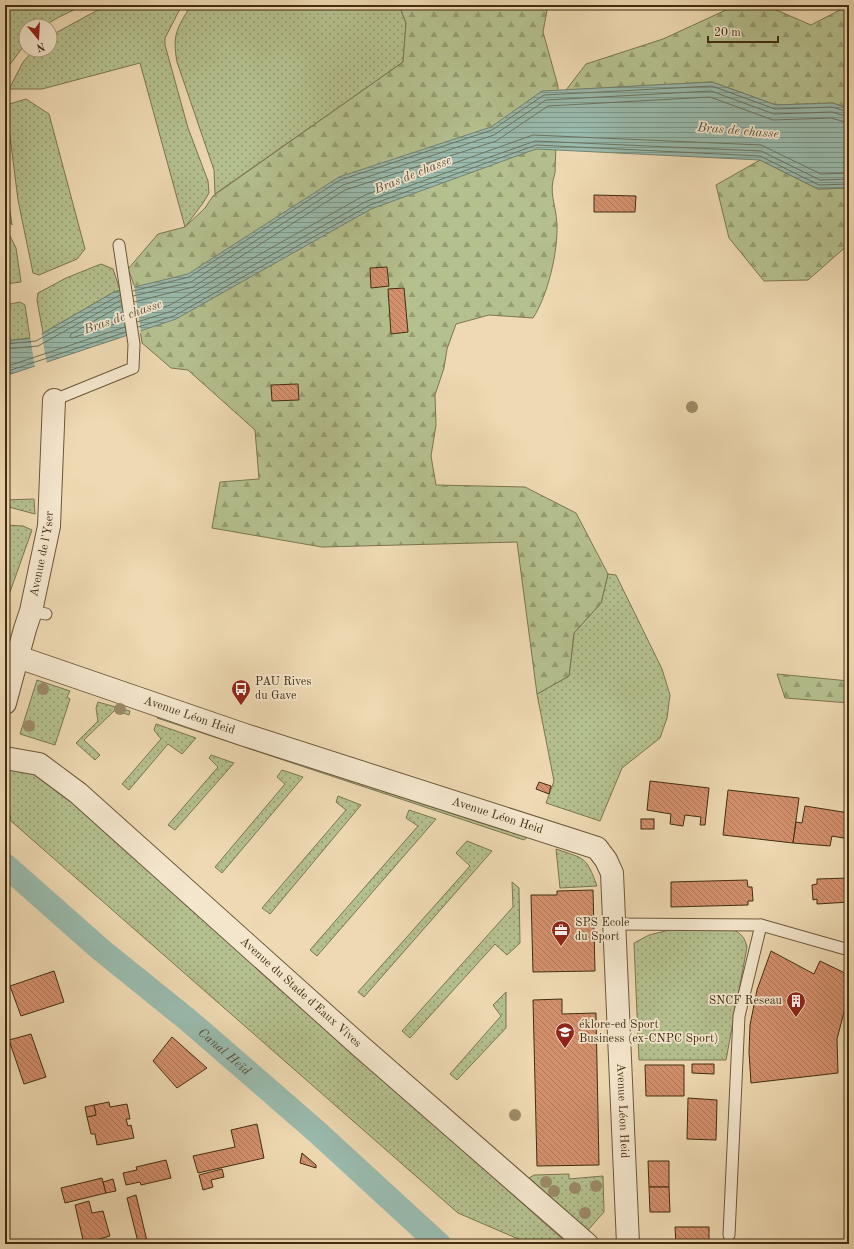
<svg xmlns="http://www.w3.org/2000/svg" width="854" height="1249" viewBox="0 0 854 1249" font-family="'Old Standard TT',serif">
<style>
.grass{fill:url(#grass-dots);stroke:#7b7650}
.forest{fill:url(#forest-firs);stroke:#7b7650}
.water{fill:url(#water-rules);stroke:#76826f}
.pier{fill:#eed9b2}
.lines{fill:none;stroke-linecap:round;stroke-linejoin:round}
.shore{stroke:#6d745f;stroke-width:1}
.canal{stroke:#99baad;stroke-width:24}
.building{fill:url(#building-back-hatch);stroke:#412d11}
.lane-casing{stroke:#6c5839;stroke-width:13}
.street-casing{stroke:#6c5839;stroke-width:24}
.lane{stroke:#f4e6cd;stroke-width:11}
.street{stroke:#f4e6cd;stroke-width:22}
.tree{fill:#9c8a67}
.labels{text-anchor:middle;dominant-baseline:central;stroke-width:3.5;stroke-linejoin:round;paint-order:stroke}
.street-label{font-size:12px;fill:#412d11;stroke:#f4e6cd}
.poi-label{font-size:12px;fill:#412d11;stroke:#f4e6cd;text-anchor:start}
.water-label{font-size:13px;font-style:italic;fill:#575038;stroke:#f4e6cd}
</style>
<defs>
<pattern id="grass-dots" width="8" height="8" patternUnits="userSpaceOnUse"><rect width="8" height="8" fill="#b5c08f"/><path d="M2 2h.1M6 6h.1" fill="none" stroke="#959c73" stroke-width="1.8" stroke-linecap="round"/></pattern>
<pattern id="forest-firs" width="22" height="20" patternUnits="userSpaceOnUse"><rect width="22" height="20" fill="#b5c08f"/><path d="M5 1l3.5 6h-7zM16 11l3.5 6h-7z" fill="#959c73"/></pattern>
<pattern id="water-rules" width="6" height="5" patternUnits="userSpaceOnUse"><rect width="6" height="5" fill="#99baad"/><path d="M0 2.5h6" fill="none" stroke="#7e988b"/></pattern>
<pattern id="building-back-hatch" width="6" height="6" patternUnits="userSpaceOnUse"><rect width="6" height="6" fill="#d4916e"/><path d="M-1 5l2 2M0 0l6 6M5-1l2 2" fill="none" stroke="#ae7759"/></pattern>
</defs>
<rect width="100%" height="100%" fill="#eed9b2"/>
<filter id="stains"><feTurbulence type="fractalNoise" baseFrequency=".005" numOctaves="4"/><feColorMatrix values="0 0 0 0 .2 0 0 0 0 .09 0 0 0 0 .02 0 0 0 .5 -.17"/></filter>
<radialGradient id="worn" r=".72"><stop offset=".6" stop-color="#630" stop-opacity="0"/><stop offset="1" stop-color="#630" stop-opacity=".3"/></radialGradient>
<g class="grass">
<path d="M5,5H84L57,18L44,26H26V43L5,71Z"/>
<path d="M107,5H182L165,38V45L188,128L208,181L209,193L203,203L185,227L140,63L42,89H9L23,62L34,50H50V36Z"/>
<path d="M191,5H399L406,23L403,62L215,194L214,170L177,62C172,34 177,29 191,5Z"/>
<path d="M26,99L49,114L85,249L77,259L39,275L33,273L18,200L6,105Z"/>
<path d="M5,175L12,225L5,215Z"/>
<path d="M5,226L16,248L21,282L5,284Z"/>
<path d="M101,264L113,269L120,290L114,292L43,333L37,300L38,293L66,278Z"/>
<path d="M20,302L25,305L30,338L5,341V305Z"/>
<path d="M34,499L35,514L5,506V500Z"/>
<path d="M5,525L23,526L32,530L5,606Z"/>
<path d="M608,574L616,575L662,669L670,695L667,718L660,738L622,768L600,821L546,803L554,781L537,694L569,676L574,633L601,603Z"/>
<path d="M37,680L70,691L67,697L70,699L55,745L20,734Z"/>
<path d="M98,702L130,711L129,715L115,710L84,740L100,755L95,760L76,743L98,721L96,708Z"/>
<path d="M161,711L532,833L524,840L157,718Z"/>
<path d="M156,724L196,738L182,754L168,744L129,790L122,784L161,739L154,730Z"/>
<path d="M211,755L234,763L175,830L168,825L218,767L209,758Z"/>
<path d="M5,769H21L44,778L568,1244H530L458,1213L11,821L5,789Z"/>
<path d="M282,770L303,777L222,873L215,867L285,784L277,777Z"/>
<path d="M338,796L361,805L270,914L262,908L346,810L336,802Z"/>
<path d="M409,810L436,819L317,956L310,950L418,826L406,818Z"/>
<path d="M467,841L492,851L364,997L358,992L470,866L456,853Z"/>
<path d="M556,849C585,859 586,856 597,886L560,888Z"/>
<path d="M512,882L519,888L520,943L507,955L495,944L410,1038L402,1031L513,907Z"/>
<path d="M674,929L733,930C742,933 745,939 747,947L726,1060H639L634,943L649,935Z"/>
<path d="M506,992V1028L457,1080L450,1074L501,1016L493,1005Z"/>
<path d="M569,1174V1179L603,1176L604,1212L588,1230L529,1178L534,1175Z"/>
</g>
<g class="forest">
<path d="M399,5H548L543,32L558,86L555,173C548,194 556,203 557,224C558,252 548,295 533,318L489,315L456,324L447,349L444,368L435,395L436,425L431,456L436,485L525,487L576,513L608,574L601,603L574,633L569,676L537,694L517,542L322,547L212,528L220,482L259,479L255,430L188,370L171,368L142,343L133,282L128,269L158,234L185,227L205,208L213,196L403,62L406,23Z"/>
<path d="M832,5H849V109L833,103L776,105L712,82L566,90L586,64L663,39L726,10L767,6L811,25L840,10Z"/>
<path d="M760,160L818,189L849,188V244L808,280L764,281L729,238L716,185Z"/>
<path d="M777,674L849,681V703L785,698Z"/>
</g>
<path class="water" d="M712,82L776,105L833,103L849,109V188L818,189L760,160L536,149L371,209L176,319L5,376V341L35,338L114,292L188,274L339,177L491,127L542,91Z"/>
<g class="pier">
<path d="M134,285L141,333L127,338L120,288Z"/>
<path d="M41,331L47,364L35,368L30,336Z"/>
</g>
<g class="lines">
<g class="shore">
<path d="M133,291L189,277L340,180L492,130L544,95L712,86L775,109L832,107L849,112"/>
<path d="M133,296L191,282L343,185L494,135L546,100L711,91L774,114L832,112L849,117"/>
<path d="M134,302L193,287L345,190L496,141L548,106L710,97L773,120L831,118L849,123"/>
<path d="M122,305L71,334L70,337L72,338L124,321"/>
<path d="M136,316L170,305L365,195L533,135L761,145L821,174L849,173"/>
<path d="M137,322L172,311L367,201L535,141L761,151L820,180L849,179"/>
<path d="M138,327L174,316L370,205L536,145L760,156L819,185L849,184"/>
<path d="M5,344L36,341L120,295"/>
<path d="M5,349L38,346L121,300"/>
<path d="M5,367L125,327"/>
<path d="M5,372L126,332"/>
</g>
<path class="canal" id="s1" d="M5,865L100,949L188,1020L316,1131L439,1244"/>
</g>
<g class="building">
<path d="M594,195L636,196L635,212H594Z"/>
<path d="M387,267L389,286L371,288L370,268Z"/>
<path d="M404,288L408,332L391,334L388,289Z"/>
<path d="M298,384L299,400L272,401L271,385Z"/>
<path d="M650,781L709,788L705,825H700L701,817L685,815L683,826L670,824L671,814L647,810Z"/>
<path d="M539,782L551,786L549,794L536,789Z"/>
<path d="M728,790L799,798L793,843L723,835Z"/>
<path d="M805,806L849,813V839L832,836L830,846L793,843L796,822L802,823Z"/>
<rect x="641" y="819" width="13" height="10"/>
<path d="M849,878V902L817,904V899L813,900L812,885L817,884V879Z"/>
<path d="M747,880L748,887H752L753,901H748V905L671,907V882Z"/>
<path d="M593,890L595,971L533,972L531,895H557V891Z"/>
<path d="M771,951L814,974L820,961L849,975V993L837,1039L838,1073L751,1083L749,1052L750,1025L757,990Z"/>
<path d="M54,971L64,1002L21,1016L10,986Z"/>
<path d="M562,999V1014L596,1013L599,1165L537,1166L533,1000Z"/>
<path d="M31,1034L46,1077L24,1084L9,1040Z"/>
<path d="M172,1037L207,1068L177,1088L153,1061Z"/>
<path d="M692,1064H714V1074L692,1073Z"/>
<path d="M645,1065H684V1096H646Z"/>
<path d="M688,1098L717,1100L716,1140L687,1139Z"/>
<path d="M109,1102L110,1107L127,1104L130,1119H126L128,1126L131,1125L134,1138L97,1145L95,1134H91L87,1117L96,1115L94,1105Z"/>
<path d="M94,1105L96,1115L87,1117L85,1107Z"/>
<path d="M257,1124L264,1158L198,1173L193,1156L235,1147L231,1130Z"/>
<path d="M302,1153L316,1165V1168L300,1163Z"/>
<path d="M166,1160L171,1178L141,1185L140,1182L126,1185L123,1173L137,1170L136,1167Z"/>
<path d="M648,1161H669V1187H649Z"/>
<path d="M222,1169L224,1177L211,1180L213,1187L203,1190L199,1175Z"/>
<path d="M102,1178L106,1193L65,1203L61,1188Z"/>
<path d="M113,1179L116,1191L106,1193L103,1182Z"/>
<path d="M649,1187H669L670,1212H650Z"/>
<path d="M136,1195L147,1241L138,1242L127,1198Z"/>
<path d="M89,1201L92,1213L103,1211L110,1236L99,1239V1242L84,1244L75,1205Z"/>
<path d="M675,1227H709V1244H676Z"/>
<path d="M288,1241V1244H272L271,1242Z"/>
</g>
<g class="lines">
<g class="lane-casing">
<g id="lane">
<path d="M54,400L133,368L134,344L119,245"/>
<path d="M31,611L46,614"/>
<path d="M615,924L761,925L849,950"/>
<path d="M729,1235L739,1016L761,925"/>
</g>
</g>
<g class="street-casing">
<g id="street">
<path id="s2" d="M18,657L245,735L597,848L606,860L612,873L628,1244"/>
<path id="s3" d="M5,703L25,629L31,611L49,526L54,400"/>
<path id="s4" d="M5,758L39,764L78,793L359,1045L587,1244"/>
</g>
</g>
<use href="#lane" class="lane"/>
<use href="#street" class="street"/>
</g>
<g class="tree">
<circle cx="692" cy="407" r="6"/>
<circle cx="43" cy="689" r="6"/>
<circle cx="120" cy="709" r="6"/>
<circle cx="29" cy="726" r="6"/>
<circle cx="515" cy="1115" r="6"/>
<circle cx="546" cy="1182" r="6"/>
<circle cx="596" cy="1186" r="6"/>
<circle cx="575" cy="1188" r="6"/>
<circle cx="554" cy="1191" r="6"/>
<circle cx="585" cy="1213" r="6"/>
</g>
<defs>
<g id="bus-pin" transform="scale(1)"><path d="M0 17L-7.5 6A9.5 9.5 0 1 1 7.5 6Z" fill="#8f2418" stroke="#f4e6cd"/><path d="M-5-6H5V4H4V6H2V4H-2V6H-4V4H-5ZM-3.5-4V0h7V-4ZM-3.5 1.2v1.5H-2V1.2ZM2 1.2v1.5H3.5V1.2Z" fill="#fff"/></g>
<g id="office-pin" transform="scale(1)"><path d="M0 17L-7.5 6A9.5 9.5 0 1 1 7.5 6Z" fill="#8f2418" stroke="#f4e6cd"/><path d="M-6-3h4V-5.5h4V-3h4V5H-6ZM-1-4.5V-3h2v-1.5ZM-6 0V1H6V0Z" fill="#fff"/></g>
<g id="building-pin" transform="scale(1)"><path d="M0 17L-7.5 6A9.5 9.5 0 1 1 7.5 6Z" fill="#8f2418" stroke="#f4e6cd"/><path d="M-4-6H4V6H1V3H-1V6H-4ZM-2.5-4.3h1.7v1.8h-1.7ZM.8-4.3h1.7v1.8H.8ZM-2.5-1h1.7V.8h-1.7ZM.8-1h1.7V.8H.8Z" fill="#fff"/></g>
<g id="university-pin" transform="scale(1)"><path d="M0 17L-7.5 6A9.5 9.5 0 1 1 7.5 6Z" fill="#8f2418" stroke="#f4e6cd"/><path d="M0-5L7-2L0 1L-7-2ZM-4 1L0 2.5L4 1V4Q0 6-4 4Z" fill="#fff"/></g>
</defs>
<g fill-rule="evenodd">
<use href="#bus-pin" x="241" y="689"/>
<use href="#office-pin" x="561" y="930"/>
<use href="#building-pin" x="796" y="1001"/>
<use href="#university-pin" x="565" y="1032"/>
</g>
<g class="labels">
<g class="street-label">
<text stroke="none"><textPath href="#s3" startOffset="154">Avenue de l'Yser</textPath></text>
<text stroke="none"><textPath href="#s2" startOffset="181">Avenue Léon Heid</textPath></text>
<text stroke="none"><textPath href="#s2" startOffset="505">Avenue Léon Heid</textPath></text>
<text stroke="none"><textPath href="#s4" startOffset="382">Avenue du Stade d'Eaux Vives</textPath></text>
<text stroke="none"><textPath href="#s2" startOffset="877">Avenue Léon Heid</textPath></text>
</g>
<g class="poi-label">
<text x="255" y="682">PAU Rives<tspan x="255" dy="14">du Gave</tspan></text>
<text x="575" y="923">SPS Ecole<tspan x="575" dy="14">du Sport</tspan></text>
<text x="782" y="1001" text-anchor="end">SNCF Reseau</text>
<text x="579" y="1025">éklore-ed Sport<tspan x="579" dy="14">Business (ex-CNPC Sport)</tspan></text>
</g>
<g class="water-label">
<text transform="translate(738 131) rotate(5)">Bras de chasse</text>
<text transform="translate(413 175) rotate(-22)">Bras de chasse</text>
<text transform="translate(123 317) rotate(-19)">Bras de chasse</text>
<text stroke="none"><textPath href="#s1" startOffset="288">Canal Heïd</textPath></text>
</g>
</g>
<rect width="854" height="1249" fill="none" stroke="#eed9b2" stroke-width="20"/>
<rect x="6" y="6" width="842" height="1237" fill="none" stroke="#412d11" stroke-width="2"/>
<rect x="10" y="10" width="834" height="1229" fill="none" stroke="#412d11"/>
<g transform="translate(38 38) rotate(162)"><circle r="19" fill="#f4e6cd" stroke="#ac9c82"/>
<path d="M0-3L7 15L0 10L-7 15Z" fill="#8f2418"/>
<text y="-6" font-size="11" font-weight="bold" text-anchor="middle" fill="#412d11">N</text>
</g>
<path d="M708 36v6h70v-6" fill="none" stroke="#412d11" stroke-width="2"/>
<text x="714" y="36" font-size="12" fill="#412d11" stroke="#f4e6cd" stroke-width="3" paint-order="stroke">20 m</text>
<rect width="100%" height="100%" filter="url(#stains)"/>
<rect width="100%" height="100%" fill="url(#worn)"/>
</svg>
